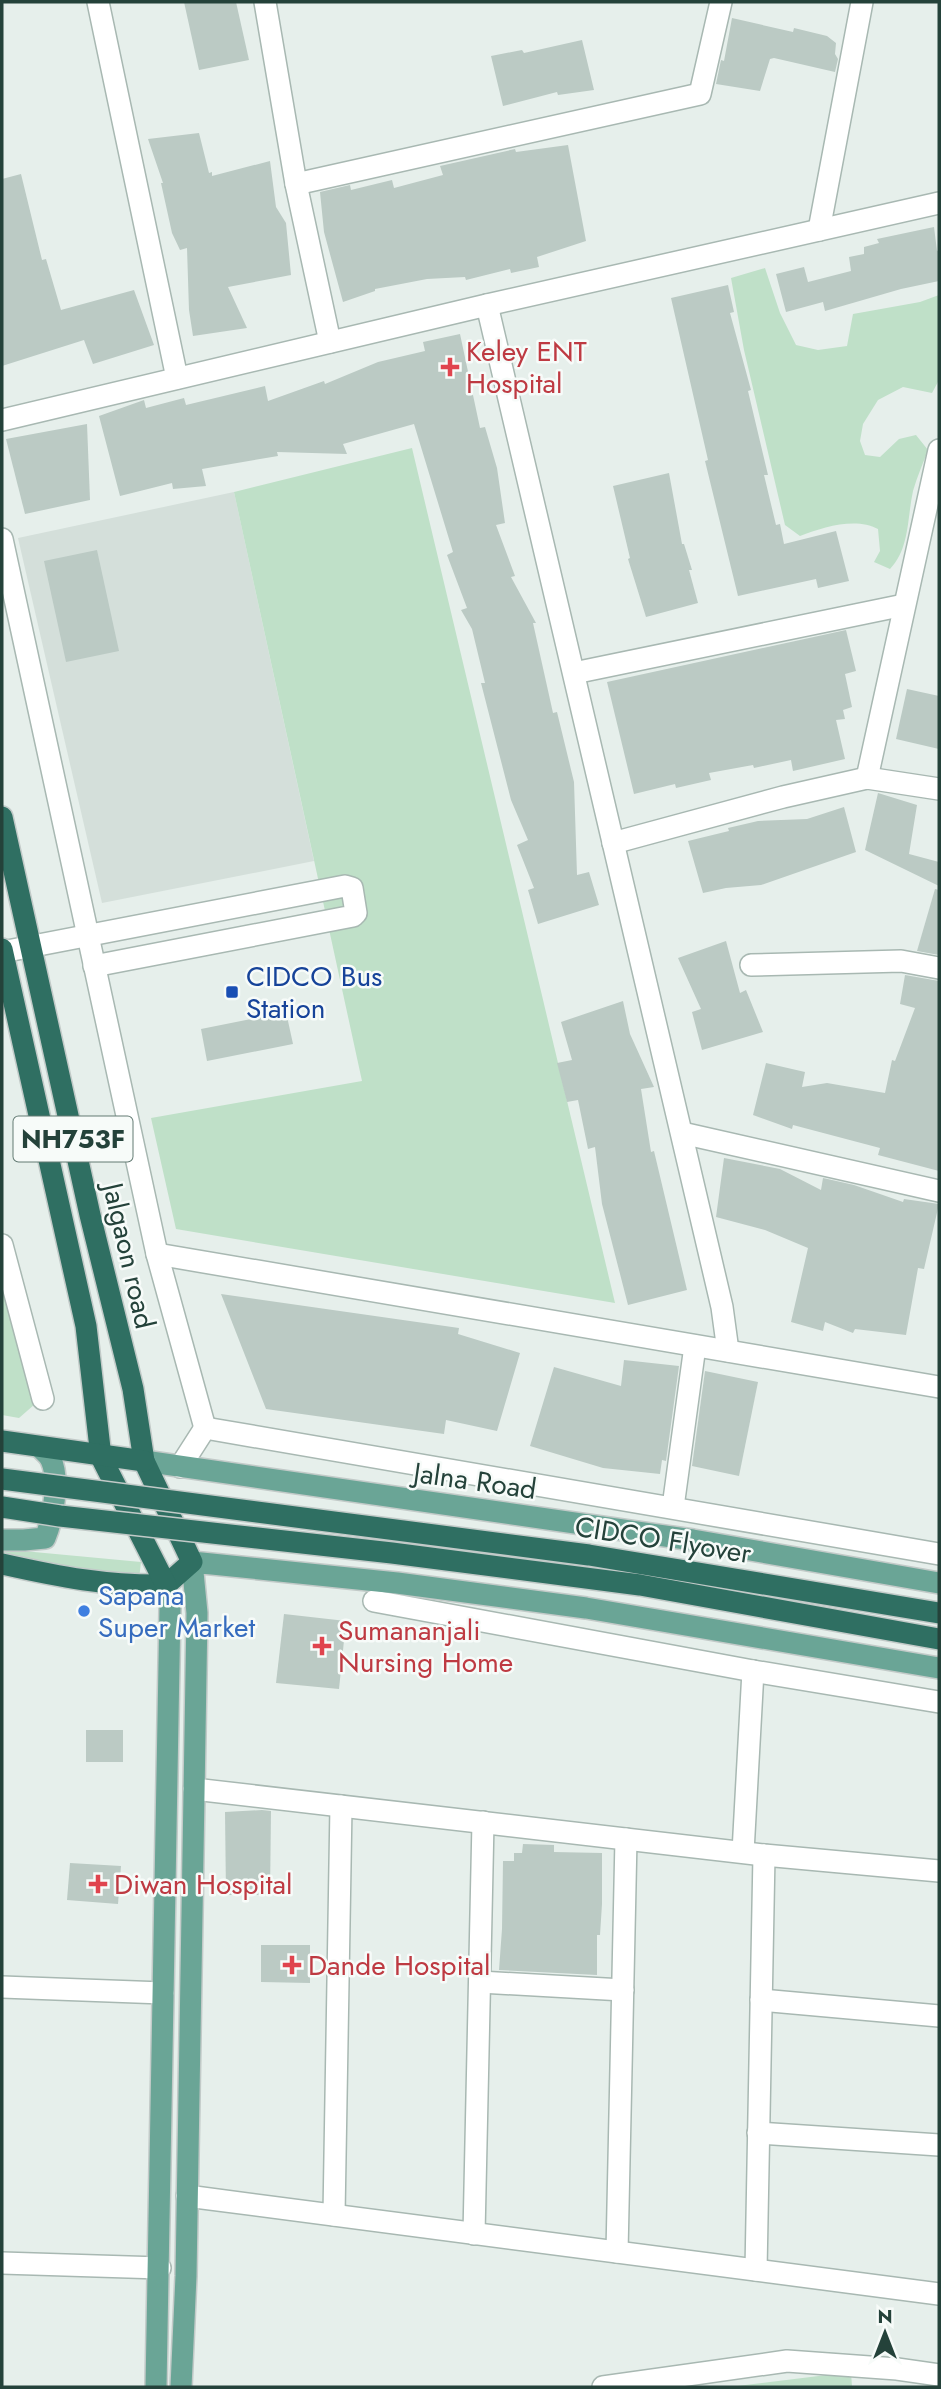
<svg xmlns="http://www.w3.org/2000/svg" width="941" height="2389" viewBox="0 0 941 2389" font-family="Jost,sans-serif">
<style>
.built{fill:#d4dfda}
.green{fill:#bfe0c8}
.building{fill:#bbcac4}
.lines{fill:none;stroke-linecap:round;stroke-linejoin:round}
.minor-casing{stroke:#a8b8b2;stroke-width:24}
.major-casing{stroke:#c2cac8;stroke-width:24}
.highway-casing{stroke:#c2cac8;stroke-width:24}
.minor{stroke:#fff;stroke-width:21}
.major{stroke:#6aa596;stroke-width:21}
.highway{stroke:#2f6f62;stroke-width:21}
.highway-bridge-casing{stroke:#c2cac8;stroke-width:24;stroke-linecap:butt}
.highway-bridge{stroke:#2f6f62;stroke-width:21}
.health-dot{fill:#e0444e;stroke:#f7fbf9;stroke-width:2.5}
.transit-dot{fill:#1a4fb4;stroke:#f7fbf9;stroke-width:2.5}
.shop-dot{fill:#3f7fe0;stroke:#f7fbf9;stroke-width:2.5}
.labels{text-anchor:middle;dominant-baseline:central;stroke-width:5;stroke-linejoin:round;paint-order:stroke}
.shield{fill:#f7fbf9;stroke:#637a73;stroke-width:2}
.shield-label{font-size:26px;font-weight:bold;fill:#24423a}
.health-label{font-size:28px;fill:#be3a42;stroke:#f7fbf9;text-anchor:start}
.transit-label{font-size:28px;fill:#164399;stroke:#f7fbf9;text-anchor:start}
.street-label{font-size:28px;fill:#24423a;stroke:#f7fbf9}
.shop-label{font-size:28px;fill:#366cbe;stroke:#f7fbf9;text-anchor:start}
</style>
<rect width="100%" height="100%" fill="#e6efeb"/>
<path class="built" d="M234,492L314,861L102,903L18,538Z"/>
<g class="green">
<path d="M765,268L780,313L796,345L818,350L847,346L853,314L920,302L939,295V380L932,393L903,387L878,400L863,424L860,441L865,455L880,457L899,439L916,435L928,450C923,463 917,477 913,491C907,518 910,548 890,569L874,562L880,551L878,529C856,517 823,527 800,536L785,525L744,350L731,278Z"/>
<path d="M412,448L615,1303L176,1229L151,1118L362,1081L234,492Z"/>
<path d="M2,1286L35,1404L19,1418L2,1415Z"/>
<path d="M2,1549L141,1562L139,1579L2,1558Z"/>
<path d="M851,2372L852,2387H729Z"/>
</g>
<g class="building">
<path d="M184,2H236L249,60L199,70Z"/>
<path d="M732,18L793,32L794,28L827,36L836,43L835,54L838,59L835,72L774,58L770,59L760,91L716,84L721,60L724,61Z"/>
<path d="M582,40L594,90L558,95L557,92L503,106L491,56L522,50L524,53Z"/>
<path d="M199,133L209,173L212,172V176L270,161L276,207L286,223L291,275L228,287L247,328L193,336L189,310L187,248L180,250L172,233L161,183H163L148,139Z"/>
<path d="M568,145L586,241L537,257L539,267L511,273L510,269L466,280L465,277L427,279L375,289V291L343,302L324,232L320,192L350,185L351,190L392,180L394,188L443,175L440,166L515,149L516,152Z"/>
<path d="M21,174L42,260L46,259L61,310L134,290L154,345L93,364L84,340L2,366V179Z"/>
<path d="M934,227L937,251L939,250V281L901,289L825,311L823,302L786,312L776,274L804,267L808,282L851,271L849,257L864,254V247L879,243L877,239Z"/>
<path d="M728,285L734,312L730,313L751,390L748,391L768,475H764L776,525L780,524L784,544L836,531L849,581L818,588L816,579L738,596L705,461L708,460L671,298Z"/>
<path d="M460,334L480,428L485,427L497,468L505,523L496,525L515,576L511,577L536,623H533L553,713L557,712L574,782L577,875L589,872L599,905L538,924L528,890L534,888L517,845L528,840L511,800L481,683H485L472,629L461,610L467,608L447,555L453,552L414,424L343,444L347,454L277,452L278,456L202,469L206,486L173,489L172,483L120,496L99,416L144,400L146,408L184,398L186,405L265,386L268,401L324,381L325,384L378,362L425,351L423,342Z"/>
<path d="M87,424L90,500L25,514L6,439Z"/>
<path d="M669,473L682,544H684L692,570H689L698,603L646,617L628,559L630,558L613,486Z"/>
<path d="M97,550L119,651L66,662L44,561Z"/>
<path d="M846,630L856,671L845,674L852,707L843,710L845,719L836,720L845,759L793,771L791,760L754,768L753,765L709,773L711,780L676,788L675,784L634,794L607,682Z"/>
<path d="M907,689L939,696V749L896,739Z"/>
<path d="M878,793L917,805L909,854L939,862V886L865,850Z"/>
<path d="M844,807L856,852L761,885L726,888L703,893L688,841L729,831L728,828L758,821L807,819Z"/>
<path d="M935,889L939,890V955L917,951Z"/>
<path d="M726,941L740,993L746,990L763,1032L702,1050L692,1012L701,1009L678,958Z"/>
<path d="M905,975L939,981V1171L878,1155L880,1148L793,1125L792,1129L753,1115L766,1063L805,1072L802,1087L827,1083L885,1093L892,1060L895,1061L915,1008L900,1004Z"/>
<path d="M623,1001L630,1034L654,1087L641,1089L651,1152L654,1151L687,1290L628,1305L602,1204L595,1147L588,1149L578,1100L567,1102L557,1063L572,1060L561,1022Z"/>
<path d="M286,1012L293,1044L207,1061L201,1029Z"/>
<path d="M724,1158L780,1169L821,1190L823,1178L854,1185L903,1202L904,1199L939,1204L924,1269L918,1268L906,1335L855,1329L853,1333L825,1322L823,1331L791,1322L808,1248L765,1230L716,1217Z"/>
<path d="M221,1294L459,1328L458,1334L520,1353L497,1431L446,1420L444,1434L266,1409Z"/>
<path d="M624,1360L679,1366L666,1461L662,1460L660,1474L603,1468L530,1446L554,1367L621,1386Z"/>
<path d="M705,1371L758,1382L739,1476L692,1466Z"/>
<path d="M284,1614L346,1621L339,1689L276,1683Z"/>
<rect x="86" y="1730" width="37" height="32"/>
<path d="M262,1810L271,1811L270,1895H226L225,1812Z"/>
<path d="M523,1844L554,1845V1852L602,1853V1904L600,1935H597V1975L499,1970L502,1929L503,1861H514V1853H522Z"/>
<path d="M70,1863L121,1866L118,1904L67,1900Z"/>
<path d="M261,1945H310V1983L261,1982Z"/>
</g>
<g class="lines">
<g class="minor-casing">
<g id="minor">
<path d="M98,2L177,378"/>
<path d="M265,2L296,184L330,342"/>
<path d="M296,184L700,94L721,2"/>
<path d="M819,230L862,2"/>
<path d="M487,305L722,1307L728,1351"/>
<path d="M2,420L487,305L939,203"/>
<path d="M2,539L157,1254L205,1428"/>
<path d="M574,673L904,605"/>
<path d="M867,778L939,450"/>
<path d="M613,843L783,797L867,778L939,789"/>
<path d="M2,952L345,886L352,888L356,913L353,916L94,966"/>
<path d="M751,965L901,961L939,968"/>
<path d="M682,1133L939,1191"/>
<path d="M2,1245L43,1399"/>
<path d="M157,1254L939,1387"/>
<path d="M180,1467L205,1428L939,1554"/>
<path d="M673,1507L695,1346"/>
<path d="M374,1601L753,1671L939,1702"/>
<path d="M194,1789L764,1855L939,1871"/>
<path d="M743,1852L753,1671"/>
<path d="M480,1982L623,1990"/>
<path d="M2,1987L163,1993"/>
<path d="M761,2000L939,2016"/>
<path d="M758,2133L939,2145"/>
<path d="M187,2196L939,2294"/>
<path d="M334,2215L341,1806"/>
<path d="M474,2234L483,1822"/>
<path d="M617,2252L626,1839"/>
<path d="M2,2263L160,2268"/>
<path d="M756,2270L764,1855"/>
<path d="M603,2387L787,2361L897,2369L939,2375"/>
</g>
</g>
<g class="major-casing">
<g id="major">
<path d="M144,1461L693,1540L939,1583"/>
<path d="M2,1540H24L45,1538C53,1519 60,1479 51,1460C49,1455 43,1451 40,1447"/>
<path d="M156,2387L170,1608L166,1585"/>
<path d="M181,2387L186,2276L197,1613L192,1562L397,1583L586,1608L939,1668"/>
</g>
</g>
<g class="highway-casing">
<g id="highway">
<path d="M2,817L90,1215L133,1389L144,1461L192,1562L166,1585C106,1586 60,1577 2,1564"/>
<path d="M2,949L86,1326L101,1457L166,1585"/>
<path d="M2,1441L144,1461"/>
</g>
</g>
<use href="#minor" class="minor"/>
<use href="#major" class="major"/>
<use href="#highway" class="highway"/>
<g class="highway-bridge-casing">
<g id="highway-bridge">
<path d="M2,1479L589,1555L939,1613"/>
<path d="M2,1507L60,1516L392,1553L640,1585L939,1639"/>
</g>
</g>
<use href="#highway-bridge" class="highway-bridge"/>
</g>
<g class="health-dot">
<path d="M446.5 356.5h7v7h7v7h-7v7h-7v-7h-7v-7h7z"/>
<path d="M318.5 1635.5h7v7h7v7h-7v7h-7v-7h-7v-7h7z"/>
<path d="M94.5 1873.5h7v7h7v7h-7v7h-7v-7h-7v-7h7z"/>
<path d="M288.5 1954.5h7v7h7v7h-7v7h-7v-7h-7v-7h7z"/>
</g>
<rect class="transit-dot" x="225" y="985" width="14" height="14" rx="3.5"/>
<circle class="shop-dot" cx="84" cy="1611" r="7"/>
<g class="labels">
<rect class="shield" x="13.5" y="1116.5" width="119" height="45" rx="5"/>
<g class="shield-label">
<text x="73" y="1139">NH753F</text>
</g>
<g class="health-label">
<text x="466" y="351">Keley ENT<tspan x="466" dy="32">Hospital</tspan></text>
<text x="338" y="1630">Sumananjali<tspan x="338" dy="32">Nursing Home</tspan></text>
<text x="114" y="1884">Diwan Hospital</text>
<text x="308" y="1965">Dande Hospital</text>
</g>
<g class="transit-label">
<text x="246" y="976">CIDCO Bus<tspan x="246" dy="32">Station</tspan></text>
</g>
<g class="street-label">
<text transform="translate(129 1256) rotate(77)">Jalgaon road</text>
<text transform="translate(475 1481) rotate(8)">Jalna Road</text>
<text transform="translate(663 1540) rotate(9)">CIDCO Flyover</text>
</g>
<g class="shop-label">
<text x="98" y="1595">Sapana<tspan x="98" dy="32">Super Market</tspan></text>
</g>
</g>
<rect width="941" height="2389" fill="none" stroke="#24423a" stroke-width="7"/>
<g transform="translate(885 2333)" stroke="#f7fbf9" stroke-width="5" paint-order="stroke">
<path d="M0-5L12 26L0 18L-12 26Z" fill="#24423a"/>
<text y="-10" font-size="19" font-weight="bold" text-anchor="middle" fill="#24423a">N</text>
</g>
</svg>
